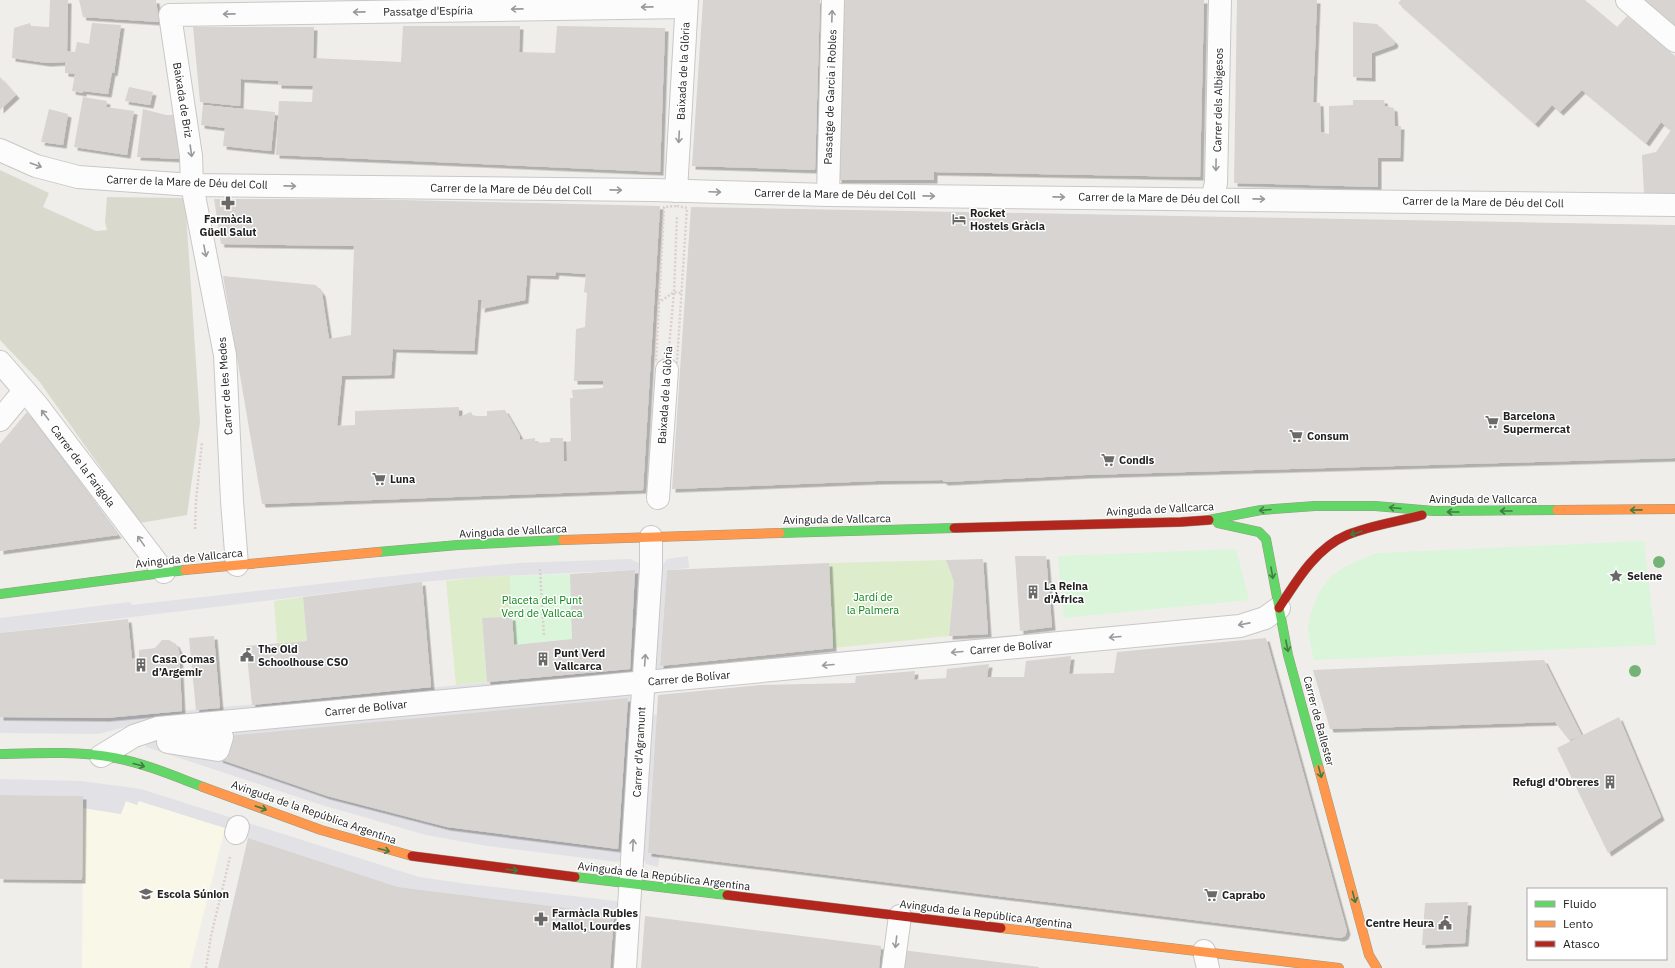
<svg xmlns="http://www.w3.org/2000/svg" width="1675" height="968" viewBox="0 0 1675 968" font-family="'IBM Plex Sans',sans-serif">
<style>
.education{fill:#f8f7e8}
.construction{fill:#d9d9cd}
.grass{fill:#ddeccb}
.park{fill:#daf5da}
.plaza{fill:#e2e1e5;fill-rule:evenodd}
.building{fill:#d7d4d2;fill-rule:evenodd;filter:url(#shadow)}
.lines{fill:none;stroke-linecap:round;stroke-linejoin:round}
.street-casing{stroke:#c9c8c7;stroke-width:24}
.fast-casing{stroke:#999a82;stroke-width:10}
.slow-casing{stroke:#999a82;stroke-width:10}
.jam-casing{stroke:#999a82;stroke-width:10}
.path{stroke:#dccecd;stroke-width:2.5;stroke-dasharray:2 2;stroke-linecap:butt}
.street{stroke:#fdfcfc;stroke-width:22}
.fast{stroke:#63d668;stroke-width:9}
.slow{stroke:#ff974d;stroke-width:9}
.jam{stroke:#b3261e;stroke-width:9}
.tree{fill:#73b476}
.oneway{stroke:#9a9a9a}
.oneway2{stroke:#427c45}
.labels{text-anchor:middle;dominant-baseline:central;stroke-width:3;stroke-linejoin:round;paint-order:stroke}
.street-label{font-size:11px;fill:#222;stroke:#fff}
.poi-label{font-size:11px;font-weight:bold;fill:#222;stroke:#fff;text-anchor:start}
.park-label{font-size:11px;fill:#0c8416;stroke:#fff}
</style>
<defs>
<filter id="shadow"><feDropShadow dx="3.5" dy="3.5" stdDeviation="0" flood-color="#0004"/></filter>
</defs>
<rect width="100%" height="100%" fill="#f0eeeb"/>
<path class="education" d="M125,801L137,805L139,801L225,828L190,968H82L83,808L120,814Z"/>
<path class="construction" d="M0,170L49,193L43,207L96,231L107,230L105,222L107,197L185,198L200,422L187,515L140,523L39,381L0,340Z"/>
<g class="grass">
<path d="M946,560L954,582L949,636L833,648L829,563Z"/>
<path d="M510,576L512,617L482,619L487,682L456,685L446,581L480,577Z"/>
<path d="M303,597L307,641L277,643L274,601Z"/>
</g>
<g class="park">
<path d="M1644,541L1656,645L1314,660C1312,650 1308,637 1308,627C1309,618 1312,608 1316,600C1328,571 1350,563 1378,553Z"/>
<path d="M1236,549L1249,600L1064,618L1058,556Z"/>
<path d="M570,574L572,639L514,645L510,576Z"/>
</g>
<g class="plaza">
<path d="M688,556L689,568L667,570L660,666L670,665L671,668L670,670L659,671L655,667L661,567L667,559Z"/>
<path d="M630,559L639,563L642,570L635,669L631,673L134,725L98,734L0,733V717L106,718L630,669L635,570L480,577L422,582L0,633V618L130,602L132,605L140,604L455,569L518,563Z"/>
<path d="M623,694H629L633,700L622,860L617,862L487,846L426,835L322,805L146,747L145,742L175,737ZM628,698L618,849L447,827L333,797L386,721Z"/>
<path d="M652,714L657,715L648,853L660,855L658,867L646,864L643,858Z"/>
<path d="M0,779L81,781L141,789L419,877L468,884L616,901L620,903L619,919L494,899L398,887L248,838L225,828L139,801L137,805L126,801L121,814L83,808V796L0,795Z"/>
</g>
<g class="building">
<path d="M50,0H68L67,51L75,52L77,42L89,44L92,23L121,25L114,73L112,72L108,94L83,91V93L72,91L75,74L65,73V62L47,63L12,58L14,28L30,23L31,26L49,27Z"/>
<path d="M79,0H156L159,22L83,17Z"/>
<path d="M703,0H820L815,170L692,166Z"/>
<path d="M842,0H1204L1200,177L934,172V180H838Z"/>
<path d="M1237,0H1317L1313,102L1320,103L1321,132L1329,134V106L1353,105V100H1384L1385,106L1394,108L1395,126H1401L1400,158H1378V187L1234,183Z"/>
<path d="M1401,0H1585L1617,27L1627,16L1675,56V194H1644L1642,155L1656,152L1671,130L1661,122L1646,143L1582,90L1560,112L1552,105L1535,124L1398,3Z"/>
<path d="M1630,0H1675V38Z"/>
<path d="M1353,22L1377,24L1395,42L1394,45L1372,53V78L1353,77Z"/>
<path d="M403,26H520L519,52L555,53L557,26L665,28L660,172L276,155L279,101L312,102L313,86L278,85V81L241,79L240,106L200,102L193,27H314L313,58L401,62Z"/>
<path d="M0,77L16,95L0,110Z"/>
<path d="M129,87L153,92L150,105L125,101Z"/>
<path d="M83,97L107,101L106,107L134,111L127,155L74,147Z"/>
<path d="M203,105L275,112L271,151L223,146L225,128L201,125Z"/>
<path d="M49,109L68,114L63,145L41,142Z"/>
<path d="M143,109L166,115H174L182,159L137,157Z"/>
<path d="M214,199H357L660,206L643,490L262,504L223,276L316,285L322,293L329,339L351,335L354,246L221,244ZM556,272L586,274L584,292L587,293L585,327L576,329L574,381H603V388L572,390L573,398H570L571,441L567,442V461H564L563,438H550V442L535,443V438L520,440V436L505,410L487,411V416H473L471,412L459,417V407L355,411V425L337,426L342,376L391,375L393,349L474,351L478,300H482L481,309L525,300L527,275L555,276Z"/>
<path d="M691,207L1675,225V458L1085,475L945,482L942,480L876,481L672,489Z"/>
<path d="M27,412L118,535L0,551V444Z"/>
<path d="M1015,556H1046L1052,627L1020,631Z"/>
<path d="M983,559L988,634L949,636L954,582L946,560Z"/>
<path d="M829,563L833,648L660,666L667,570Z"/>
<path d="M635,570L630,669L487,682L482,618L512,617L514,645L572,639L570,574Z"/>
<path d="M422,582L431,687L252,705L246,646L307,641L303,597Z"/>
<path d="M128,619L132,659L139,658V650L155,648L162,640H169L176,644L179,650L182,711L106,718L0,717V633Z"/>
<path d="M214,636L220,708L196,710L189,638Z"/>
<path d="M1266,638L1347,931L1345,936L1341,938L648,853L658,695L760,685L855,683L856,676L915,671L914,680L946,678L947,669L989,664L987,677H1024L1026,661L1071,656L1069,674L1114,673L1117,652Z"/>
<path d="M1544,660L1582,736L1569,740L1555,722L1330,729L1313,670Z"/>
<path d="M628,698L618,849L447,827L327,796L219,759L227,736Z"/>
<path d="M1619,717L1661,817L1608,853L1557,748Z"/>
<path d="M0,795L83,796L82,880L0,879Z"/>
<path d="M248,838L398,887L614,914L610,968H218Z"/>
<path d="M1468,902L1465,943L1422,945L1425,903Z"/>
<path d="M645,916L881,946L879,968H641Z"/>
<path d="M902,950L1039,967V968H900Z"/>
</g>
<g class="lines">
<g class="street-casing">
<g id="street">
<path d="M1627,0L1675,41"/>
<path d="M0,150L36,166L78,177L192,185L653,190L828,195L1675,205"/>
<path d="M676,191L687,0"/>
<path d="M828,195L833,0"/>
<path d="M1212,199L1216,183L1220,0"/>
<path d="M0,362L37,405L164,572"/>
<path d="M0,420L24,391"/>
<path d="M658,498L667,370"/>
<path d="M237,565L232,501L225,355L192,185L191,156L170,15L686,7"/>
<path d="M222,737L218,750L168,742Z"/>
<path d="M101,756L134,736L158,728L1240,626L1265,618L1279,608"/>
<path d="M236,833L238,827"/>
<path d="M1204,951L1208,968"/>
<path d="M625,968L651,568V537"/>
<path d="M893,968L900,916"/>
</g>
</g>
<g class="fast-casing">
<g id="fast">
<path d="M1209,520L1261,510L1315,506H1375L1434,511L1557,510"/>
<path d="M1218,523L1259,532L1266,539L1288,655L1319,769"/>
<path d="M780,533L954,528"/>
<path d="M378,552L458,545L563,540"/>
<path d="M0,594L185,570"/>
<path d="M0,754C38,753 78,751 116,758C146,764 174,776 203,787"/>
<path d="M575,877L727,895"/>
</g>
</g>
<g class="slow-casing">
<g id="slow">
<path d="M1557,510L1675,509"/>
<path d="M563,540L780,533"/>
<path d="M185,570L378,552"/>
<path d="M1319,769L1369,955L1377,968"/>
<path d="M203,787L321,830L412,856"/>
<path d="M1001,928L1339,968"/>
</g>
</g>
<g class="jam-casing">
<g id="jam">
<path d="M954,528L1181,522L1209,520"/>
<path d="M1279,608C1297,580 1316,548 1347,535C1371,525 1397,522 1422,515"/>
<path d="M412,856L575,877"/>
<path d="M727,895L1001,928"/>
</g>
</g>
<g class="path">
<path d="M677,206L687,208L677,362L667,370L656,361L664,207Z"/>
<path d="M658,303L674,292L681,293"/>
<path d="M669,347L674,292L677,216"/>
<path d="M195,529L196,501L202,442"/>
<path d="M540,569L544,637"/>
<path d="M206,968L211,936L230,857"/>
</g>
<use href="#street" class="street"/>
<use href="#fast" class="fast"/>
<use href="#slow" class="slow"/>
<use href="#jam" class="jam"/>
</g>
<g class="tree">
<circle cx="1659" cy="562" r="6"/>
<circle cx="1635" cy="671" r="6"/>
</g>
<defs><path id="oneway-shaft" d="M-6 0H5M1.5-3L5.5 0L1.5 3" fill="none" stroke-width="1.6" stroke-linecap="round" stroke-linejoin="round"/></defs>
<g class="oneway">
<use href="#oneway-shaft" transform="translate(647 7) rotate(179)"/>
<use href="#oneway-shaft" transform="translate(517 9) rotate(179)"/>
<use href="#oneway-shaft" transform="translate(359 12) rotate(179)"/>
<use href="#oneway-shaft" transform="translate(229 14) rotate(179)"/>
<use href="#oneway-shaft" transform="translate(832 16) rotate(-88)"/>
<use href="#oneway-shaft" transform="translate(679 137) rotate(93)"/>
<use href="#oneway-shaft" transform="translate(191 151) rotate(82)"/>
<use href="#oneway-shaft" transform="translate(36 165) rotate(20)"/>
<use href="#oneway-shaft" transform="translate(1216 165) rotate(91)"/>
<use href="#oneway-shaft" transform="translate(290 186) rotate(1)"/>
<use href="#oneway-shaft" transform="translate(616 190) rotate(1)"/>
<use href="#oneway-shaft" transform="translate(715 192) rotate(2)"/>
<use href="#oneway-shaft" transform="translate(929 196) rotate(1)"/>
<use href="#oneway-shaft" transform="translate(1059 197) rotate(1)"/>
<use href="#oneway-shaft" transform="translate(1259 199) rotate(1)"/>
<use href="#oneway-shaft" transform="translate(205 251) rotate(79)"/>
<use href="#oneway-shaft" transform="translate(45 415) rotate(-127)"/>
<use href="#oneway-shaft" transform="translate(141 541) rotate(-125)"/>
<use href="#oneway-shaft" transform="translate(1244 624) rotate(169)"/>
<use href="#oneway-shaft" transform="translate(1115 637) rotate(175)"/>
<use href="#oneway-shaft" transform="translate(957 652) rotate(175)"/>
<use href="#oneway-shaft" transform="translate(645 660) rotate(-86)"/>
<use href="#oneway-shaft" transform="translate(828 665) rotate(175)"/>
<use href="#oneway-shaft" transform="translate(633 845) rotate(-87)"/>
<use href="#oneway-shaft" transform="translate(896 942) rotate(97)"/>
</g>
<g class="oneway2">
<use href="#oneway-shaft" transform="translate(1395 508) rotate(-175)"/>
<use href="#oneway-shaft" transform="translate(1265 510) rotate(175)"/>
<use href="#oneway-shaft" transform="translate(1636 510) rotate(179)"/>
<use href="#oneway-shaft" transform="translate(1506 511) rotate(180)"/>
<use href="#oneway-shaft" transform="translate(1453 512) rotate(-180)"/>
<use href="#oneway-shaft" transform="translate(1356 533) rotate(162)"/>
<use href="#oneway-shaft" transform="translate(1272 573) rotate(80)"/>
<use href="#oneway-shaft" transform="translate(1287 646) rotate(78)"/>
<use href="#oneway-shaft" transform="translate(139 765) rotate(15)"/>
<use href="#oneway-shaft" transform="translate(1320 772) rotate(75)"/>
<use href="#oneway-shaft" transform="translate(261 808) rotate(19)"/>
<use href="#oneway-shaft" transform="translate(384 850) rotate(15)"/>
<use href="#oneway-shaft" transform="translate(512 870) rotate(7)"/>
<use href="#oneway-shaft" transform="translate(1354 897) rotate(75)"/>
</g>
<defs>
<g id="pharmacy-bare" transform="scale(1.08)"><path d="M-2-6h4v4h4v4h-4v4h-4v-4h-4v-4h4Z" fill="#6a6968" stroke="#fff" stroke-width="2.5" paint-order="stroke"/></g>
<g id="hotel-bare" transform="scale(1.08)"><path d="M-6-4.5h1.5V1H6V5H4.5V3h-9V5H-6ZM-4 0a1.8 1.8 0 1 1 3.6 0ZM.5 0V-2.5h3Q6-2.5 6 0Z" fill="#6a6968" stroke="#fff" stroke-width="2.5" paint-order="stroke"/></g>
<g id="supermarket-bare" transform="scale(1.08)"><path d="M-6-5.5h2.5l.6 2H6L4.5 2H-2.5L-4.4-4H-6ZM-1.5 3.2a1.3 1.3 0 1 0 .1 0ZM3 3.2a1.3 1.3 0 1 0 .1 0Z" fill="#6a6968" stroke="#fff" stroke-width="2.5" paint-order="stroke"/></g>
<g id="sight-bare" transform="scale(1.08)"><path d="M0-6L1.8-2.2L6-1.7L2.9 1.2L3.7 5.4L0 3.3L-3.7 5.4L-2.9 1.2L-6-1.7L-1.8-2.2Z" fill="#6a6968" stroke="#fff" stroke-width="2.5" paint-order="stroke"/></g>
<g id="building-bare" transform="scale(1.08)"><path d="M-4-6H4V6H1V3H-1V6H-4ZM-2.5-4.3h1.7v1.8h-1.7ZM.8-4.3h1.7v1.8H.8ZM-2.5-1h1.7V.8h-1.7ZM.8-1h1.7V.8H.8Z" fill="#6a6968" stroke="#fff" stroke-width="2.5" paint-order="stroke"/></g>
<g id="civic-bare" transform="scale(1.08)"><path d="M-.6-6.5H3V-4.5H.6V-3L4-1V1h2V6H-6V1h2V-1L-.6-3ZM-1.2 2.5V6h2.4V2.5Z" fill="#6a6968" stroke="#fff" stroke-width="2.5" paint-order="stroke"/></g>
<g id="school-bare" transform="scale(1.08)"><path d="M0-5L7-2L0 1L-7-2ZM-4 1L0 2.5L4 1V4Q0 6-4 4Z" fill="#6a6968" stroke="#fff" stroke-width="2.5" paint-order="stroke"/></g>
</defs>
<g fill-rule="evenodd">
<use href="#pharmacy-bare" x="228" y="203"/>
<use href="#hotel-bare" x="959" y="219"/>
<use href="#supermarket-bare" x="1492" y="422"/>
<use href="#supermarket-bare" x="1296" y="436"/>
<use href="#supermarket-bare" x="1108" y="460"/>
<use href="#supermarket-bare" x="379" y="479"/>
<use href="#sight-bare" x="1616" y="576"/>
<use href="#building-bare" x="1033" y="592"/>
<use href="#civic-bare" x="247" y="655"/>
<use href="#building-bare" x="543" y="659"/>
<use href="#building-bare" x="141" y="665"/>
<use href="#building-bare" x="1610" y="782"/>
<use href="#school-bare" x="146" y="894"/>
<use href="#supermarket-bare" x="1211" y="895"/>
<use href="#pharmacy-bare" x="541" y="919"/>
<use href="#civic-bare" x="1445" y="923"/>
</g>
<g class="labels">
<g class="street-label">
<text transform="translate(428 11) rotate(-1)">Passatge d'Espíria</text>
<text transform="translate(683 71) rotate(-87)">Baixada de la Glòria</text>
<text transform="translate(830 97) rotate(-88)">Passatge de Garcia i Robles</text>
<text transform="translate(183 100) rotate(81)">Baixada de Briz</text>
<text transform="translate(1218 100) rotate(-89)">Carrer dels Albigesos</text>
<text transform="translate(187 182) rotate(2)">Carrer de la Mare de Déu del Coll</text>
<text transform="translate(511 189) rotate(1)">Carrer de la Mare de Déu del Coll</text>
<text transform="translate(835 194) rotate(1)">Carrer de la Mare de Déu del Coll</text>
<text transform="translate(1159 198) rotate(1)">Carrer de la Mare de Déu del Coll</text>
<text transform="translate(1483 202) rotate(1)">Carrer de la Mare de Déu del Coll</text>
<text transform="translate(225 386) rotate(-94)">Carrer de les Medes</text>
<text transform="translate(665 395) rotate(-86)">Baixada de la Glòria</text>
<text transform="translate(83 466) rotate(53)">Carrer de la Farigola</text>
<text x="1483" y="499">Avinguda de Vallcarca</text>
<text transform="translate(1160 509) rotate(-3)">Avinguda de Vallcarca</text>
<text transform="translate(837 519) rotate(-1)">Avinguda de Vallcarca</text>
<text transform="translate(513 531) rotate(-3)">Avinguda de Vallcarca</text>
<text transform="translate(189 558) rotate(-6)">Avinguda de Vallcarca</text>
<text transform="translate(1011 647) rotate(-5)">Carrer de Bolívar</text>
<text transform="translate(689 678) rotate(-5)">Carrer de Bolívar</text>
<text transform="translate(366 708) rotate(-6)">Carrer de Bolívar</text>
<text transform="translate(1319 721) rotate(75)">Carrer de Ballester</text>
<text transform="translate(639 752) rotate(-87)">Carrer d'Agramunt</text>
<text transform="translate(314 812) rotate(19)">Avinguda de la República Argentina</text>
<text transform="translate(664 876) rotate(7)">Avinguda de la República Argentina</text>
<text transform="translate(986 914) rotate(7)">Avinguda de la República Argentina</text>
</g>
<g class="poi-label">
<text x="970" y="213">Rocket<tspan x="970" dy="13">Hostels Gràcia</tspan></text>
<text x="228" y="219" text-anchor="middle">Farmàcia<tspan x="228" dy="13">Güell Salut</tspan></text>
<text x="1503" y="416">Barcelona<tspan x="1503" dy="13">Supermercat</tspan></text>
<text x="1307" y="436">Consum</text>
<text x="1119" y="460">Condis</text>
<text x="390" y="479">Luna</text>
<text x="1627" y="576">Selene</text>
<text x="1044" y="586">La Reina<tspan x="1044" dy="13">d'Àfrica</tspan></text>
<text x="258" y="649">The Old<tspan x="258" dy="13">Schoolhouse CSO</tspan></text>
<text x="554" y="653">Punt Verd<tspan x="554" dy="13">Vallcarca</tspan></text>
<text x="152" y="659">Casa Comas<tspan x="152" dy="13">d’Argemir</tspan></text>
<text x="1599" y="782" text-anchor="end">Refugi d'Obreres</text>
<text x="157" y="894">Escola Súnion</text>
<text x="1222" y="895">Caprabo</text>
<text x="552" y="913">Farmàcia Rubies<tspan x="552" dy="13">Mallol, Lourdes</tspan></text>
<text x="1434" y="923" text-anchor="end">Centre Heura</text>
</g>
<g class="park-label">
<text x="873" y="597">Jardí de<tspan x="873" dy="13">la Palmera</tspan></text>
<text x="542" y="600">Placeta del Punt<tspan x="542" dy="13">Verd de Vallcaca</tspan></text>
</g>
</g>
<rect x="1527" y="888" width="140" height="72" fill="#ffffff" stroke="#a7a7a7"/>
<rect x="1535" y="901" width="20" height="6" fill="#63d668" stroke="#a7a7a7"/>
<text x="1563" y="908" font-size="12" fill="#222222">Fluido</text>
<rect x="1535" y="921" width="20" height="6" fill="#ff974d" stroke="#a7a7a7"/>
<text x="1563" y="928" font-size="12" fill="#222222">Lento</text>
<rect x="1535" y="941" width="20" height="6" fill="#b3261e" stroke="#a7a7a7"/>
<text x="1563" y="948" font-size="12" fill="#222222">Atasco</text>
</svg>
